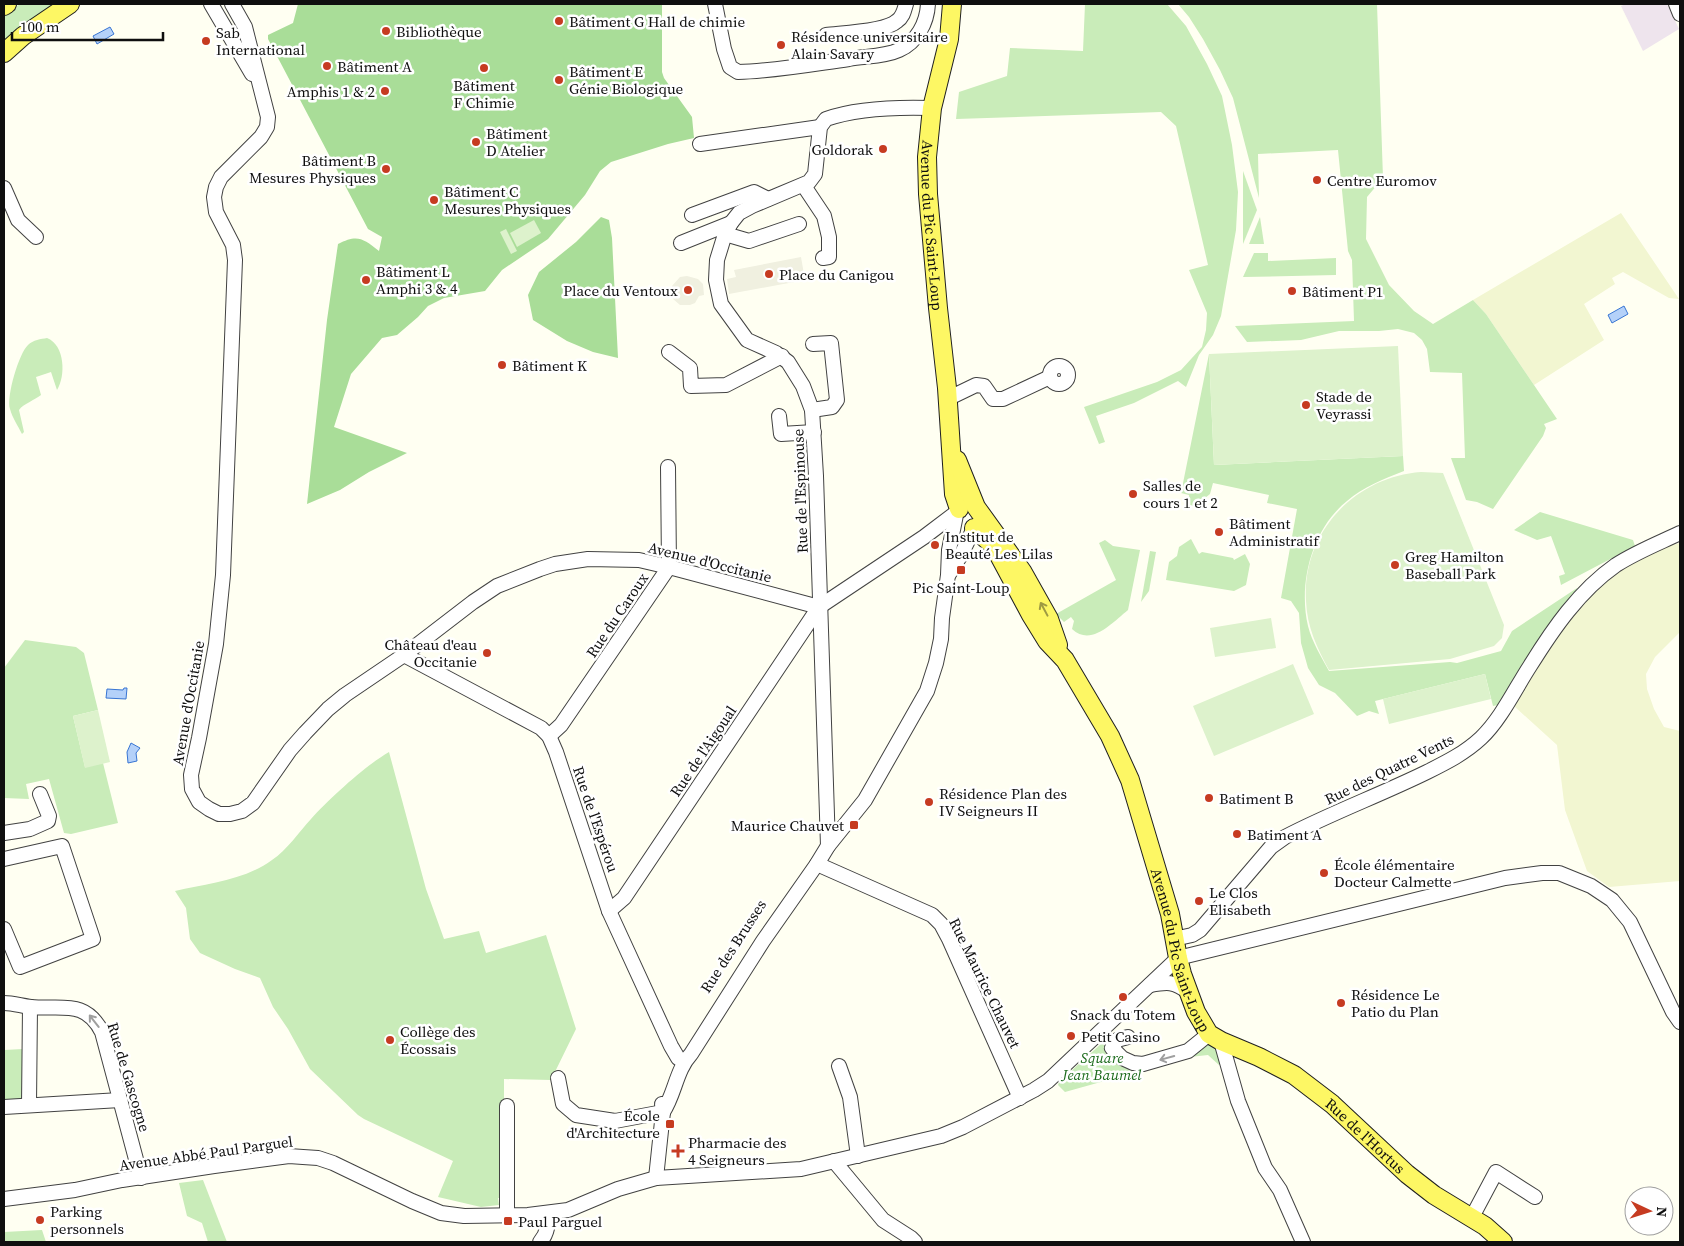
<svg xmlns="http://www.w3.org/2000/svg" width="1684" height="1246" viewBox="0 0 1684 1246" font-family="'Source Serif 4',serif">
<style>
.industrial{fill:#eee4ed}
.farmland{fill:#f2f6d1}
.green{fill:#c9ecb9}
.forest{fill:#a9dd98}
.pitch{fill:#ddf2cc}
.plaza{fill:#f0f0e0}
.water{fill:#b4d1f9;stroke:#3875d3}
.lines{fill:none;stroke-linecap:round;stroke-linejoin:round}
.minor-casing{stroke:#424242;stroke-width:16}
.major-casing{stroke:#202020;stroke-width:20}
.minor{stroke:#fff;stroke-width:14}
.major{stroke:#fdf764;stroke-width:18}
.oneway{stroke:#9e9a42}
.oneway2{stroke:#9f9f9f}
.poi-dot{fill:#c63b21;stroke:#fff;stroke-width:2}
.labels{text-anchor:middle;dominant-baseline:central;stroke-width:5;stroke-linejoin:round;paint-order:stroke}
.poi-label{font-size:15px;fill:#0f0f0f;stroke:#fff;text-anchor:start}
.street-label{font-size:15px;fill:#0f0f0f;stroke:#fff}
.park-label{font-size:15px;font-style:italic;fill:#1c6b1c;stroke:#fff}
</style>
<rect width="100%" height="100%" fill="#fffff2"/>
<path class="industrial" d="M1626,4H1667L1679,29L1643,51L1621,6Z"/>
<g class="farmland">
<path d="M1621,213L1679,299L1669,298L1623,272L1612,278L1615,284L1584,304L1604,340L1534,385L1486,314L1473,300Z"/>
<path d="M1680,543V632L1655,657L1646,674L1647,689L1654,709L1664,727L1680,731V881L1609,887L1587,871L1565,810L1557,745L1514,706L1534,670L1582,600L1607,576L1648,551Z"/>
</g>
<g class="green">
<path d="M20,4H60L4,46V15Z"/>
<path d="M1085,4H1167L1186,26L1207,64L1222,96L1232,145L1238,192L1236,230L1221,316L1213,335L1199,355L1186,387L1178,381L1134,403L1096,416L1105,442L1099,444L1084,407L1157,382L1181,370L1202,347L1206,330L1207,313L1189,270L1208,265L1176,126L1161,112L956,119L959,92L1007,76L1010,48L1083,51Z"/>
<path d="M1178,4H1377L1383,178L1367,197L1366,239L1389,285L1414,311L1433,324L1473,300L1486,314L1557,419L1544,424L1546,428L1543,436L1493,509L1477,502L1466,500L1451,458H1465L1462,373L1430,372L1427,349L1422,340L1414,333L1398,329L1379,331H1339L1301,340L1247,342L1235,326L1354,321L1352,260L1348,251L1338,150L1258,154L1259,198L1233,98L1220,70L1203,39L1189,17Z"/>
<path d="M1243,171L1257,210L1243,244Z"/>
<path d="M1260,217L1264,244H1249Z"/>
<path d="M1254,253H1268V261L1336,258V275L1243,277Z"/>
<path d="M47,338C65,345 66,376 57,390L51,372L36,377L41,395C35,400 23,404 19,410L24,432L22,434C18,426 12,417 10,409C6,397 19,353 28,345C33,340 41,339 47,338Z"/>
<path d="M1209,354L1214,465L1403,456L1404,471C1384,479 1363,487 1347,501C1312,529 1298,583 1308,626C1312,642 1321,656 1329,671L1450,662L1457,663L1501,651L1512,631L1577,588L1575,595L1547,632L1498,705L1493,706L1485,674L1375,701L1379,714L1369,711L1357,716L1335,693L1319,685L1308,668L1301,643L1299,613L1291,601L1281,598L1297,509L1267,503L1269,495L1213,483L1210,494L1195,506L1188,505L1189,495L1181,493Z"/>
<path d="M1540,512L1633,540L1635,546L1561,585L1559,576L1565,574L1551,536L1537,540L1514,530Z"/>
<path d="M1191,539L1199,554L1202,552L1233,558L1234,560L1245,554L1250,564L1246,585L1234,591L1166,580L1169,562L1177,556L1179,547Z"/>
<path d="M1105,540L1113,546L1140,550L1128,610C1112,623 1091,647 1072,629L1074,621L1071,617L1064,622L1056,614L1116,580L1099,543Z"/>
<path d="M1150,551L1156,552L1149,591L1141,602Z"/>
<path d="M25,640L76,647L84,653L98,710L73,716L85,767L103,763L118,823L71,834L64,833L49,779L26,784L29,799L4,798V668Z"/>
<path d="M389,752L426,889L444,939L479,931L486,953L546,935L576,1029L551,1080L504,1079V1198H498L499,1205L481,1207L438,1197L453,1161L364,1119L358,1115L310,1069L288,1029L273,1007L260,978L235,969L200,953L190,939L186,908L175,891C207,884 245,880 272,860C287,850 299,832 311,819C330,798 365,766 389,752Z"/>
<path d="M1207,1040L1213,1041L1222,1061L1219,1065L1208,1055L1190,1057Z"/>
<path d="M1102,1043C1110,1050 1130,1065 1133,1073L1065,1092L1058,1085L1059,1082Z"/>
<path d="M23,1049L24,1102L4,1103V1050Z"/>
<path d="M203,1180L227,1242H208L202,1223L187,1216L179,1183Z"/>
<path d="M42,1230L46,1242H4V1232Z"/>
</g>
<g class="forest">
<path d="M298,4H662V72L664,78L692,117L694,138L668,144L611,162L600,171L585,195L548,239L502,270L485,291L444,298L428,306L418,317L397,335L382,338L351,374L334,427L407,453L369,472L340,490L307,504L327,320L338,244C357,234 363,238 379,251L382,237L368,229L268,39V35L293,23Z"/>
<path d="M601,217L609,220L612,238L618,358L593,352L567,341L533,320L528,295L539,272L576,242Z"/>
</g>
<g class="pitch">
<path d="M534,220L541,233L517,247L510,233Z"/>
<path d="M506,229L517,251L511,254L500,232Z"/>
<path d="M1398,346L1403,456L1214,465L1209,354Z"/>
<path d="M1421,472L1443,473L1504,625L1502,638L1494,646L1450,659L1329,670C1317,648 1307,627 1306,601C1302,533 1354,477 1421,472Z"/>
<path d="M1271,618L1276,648L1215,657L1210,628Z"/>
<path d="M1293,664L1314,714L1214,756L1193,706Z"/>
<path d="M1485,674L1491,699L1389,724L1383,699Z"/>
<path d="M98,710L110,762L85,768L73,716Z"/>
</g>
<g class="plaza">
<path d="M801,257L805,280L729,294L727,279L736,277L734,270Z"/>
<path d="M687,276L698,279L703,284L704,295L699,296L695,303L690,305H680L673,299L672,286L680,277Z"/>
</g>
<g class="water">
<path d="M110,27L114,34L97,44L93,36Z"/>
<path d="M1624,306L1628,314L1612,323L1608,315Z"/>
<path d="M124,688H127L126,699L106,698L107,689L123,690Z"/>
<path d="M131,743L140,748L136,753L137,761L128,763L127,752Z"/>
</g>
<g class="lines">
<g class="minor-casing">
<g id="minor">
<path d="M211,4L252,74"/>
<path d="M232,4L245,27L268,117L267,127L261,137L221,177L216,187L214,197L216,212L233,245L235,260L223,575L216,644L199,738L191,775L192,789L199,802L209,809L219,814H230L242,811L253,803L290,750L305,733L328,709L345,695L404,655L473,602L497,586L540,569L555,564L588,559L639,560L669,567L819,607"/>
<path d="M715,4L724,49L730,67L738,72C775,71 813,64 849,59C865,56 884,57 899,50C917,42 927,23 928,4"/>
<path d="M1676,4L1680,14"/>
<path d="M826,35C842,33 885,32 897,21C903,17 904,11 906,4"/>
<path d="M700,144L820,127"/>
<path d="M804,186L824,216L829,237V257L823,258"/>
<path d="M4,188L18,220L36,237"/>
<path d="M692,215L754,192L768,199"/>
<path d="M725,234L749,241L799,224"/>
<path d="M681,243L731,223"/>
<path d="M669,352L690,368L691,386L726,385L782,356"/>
<circle cx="1059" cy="375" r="9"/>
<path d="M947,399L976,385L984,386L993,399H1003L1050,377"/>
<path d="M812,410L832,407L837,400L831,343L813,344"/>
<path d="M779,416L781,434L814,432"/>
<path d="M949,574L961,555L974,528"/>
<path d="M404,655L541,728L549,736L556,752L609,911L671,1046L678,1058L684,1062"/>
<path d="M549,736L561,725L669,567L668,467"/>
<path d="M4,833L30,829L48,821L49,816L40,794"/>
<path d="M828,846L816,476L812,410L803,386L788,362L776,353L747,340L721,304L716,280L717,260L725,234L731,223L739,213L752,206L809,182L815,174L820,127L826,119C857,108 900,107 932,108"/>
<path d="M4,859L62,846L93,939L20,967L4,929"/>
<path d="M817,864L932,915L941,924L949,939L1020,1098"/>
<path d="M609,911L624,898L819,607L924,537L957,512"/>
<path d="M1174,939L1192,935L1200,930L1271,847L1285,837C1331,813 1380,795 1427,772C1447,762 1465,753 1481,738C1501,719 1515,689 1530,666C1553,629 1579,591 1616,565C1636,552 1659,543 1680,533"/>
<path d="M1150,985C1167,982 1174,981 1188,992"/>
<path d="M4,1003C13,1003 22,1006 31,1007C62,1010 85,999 102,1032L141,1178"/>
<path d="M1128,1037L1117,1040L1112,1048L1122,1058L1133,1063L1143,1064L1188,1051L1209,1034"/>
<path d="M1221,1041L1238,1101L1265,1168L1280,1190L1303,1242"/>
<path d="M839,1066L850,1097L858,1156"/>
<path d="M558,1078L563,1104L576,1115L615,1121L663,1112"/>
<path d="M29,1105L30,1007"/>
<path d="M4,1107L120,1100"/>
<path d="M663,1112C675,1094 676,1070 691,1054L763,941L817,864L828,846L865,800L927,691L936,663L941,639L942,618L948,575L949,550L956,515"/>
<path d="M834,1161L883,1220L911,1238L915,1242"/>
<path d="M656,1178L663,1112L662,1104"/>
<path d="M4,1199L75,1190L122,1180L214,1166L289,1156L303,1157L318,1158L333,1163L412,1201L441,1213L464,1216L528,1215L568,1210L618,1189L656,1178L801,1169L941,1136L963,1127L1034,1090L1048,1081L1178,958L1505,878L1542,873H1559L1591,886L1612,900L1630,922L1673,1012L1680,1022"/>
<path d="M507,1216V1106"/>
<path d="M1471,1219L1496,1172L1535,1197"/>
<path d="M540,1242C548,1233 548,1224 548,1213"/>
</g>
</g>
<g class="major-casing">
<g id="major">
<path id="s1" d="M952,4L949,39L932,108L927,157L928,194L938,308L947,388L954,494L959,509"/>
<path d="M4,6L7,4"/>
<path d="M4,53L23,36L70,4"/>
<path d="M957,460L976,507L1022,571L1049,619L1058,645"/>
<path id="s2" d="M974,528L994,546L1031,615L1047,641L1065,660L1110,736L1130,780L1170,914L1178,958L1182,974L1196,1012L1209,1034L1221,1041L1259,1057L1294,1075L1332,1104L1407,1174L1434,1195L1485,1226L1503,1242"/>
</g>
</g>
<use href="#minor" class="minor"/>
<use href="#major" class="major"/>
</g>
<defs><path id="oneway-shaft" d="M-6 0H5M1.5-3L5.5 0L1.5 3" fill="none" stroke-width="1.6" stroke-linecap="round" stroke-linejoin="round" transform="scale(1.25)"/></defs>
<use class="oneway" href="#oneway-shaft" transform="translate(1044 609) rotate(-118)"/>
<g class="oneway2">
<use href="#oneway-shaft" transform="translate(94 1021) rotate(-128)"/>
<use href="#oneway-shaft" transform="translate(1167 1058) rotate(165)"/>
</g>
<g class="poi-dot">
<circle cx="559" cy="21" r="5"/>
<circle cx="386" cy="31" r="5"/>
<circle cx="206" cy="41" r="5"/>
<circle cx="781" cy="45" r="5"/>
<circle cx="327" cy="66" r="5"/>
<circle cx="484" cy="68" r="5"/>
<circle cx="559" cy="80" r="5"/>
<circle cx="385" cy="91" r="5"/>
<circle cx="476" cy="142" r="5"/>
<circle cx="883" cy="149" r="5"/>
<circle cx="386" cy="169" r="5"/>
<circle cx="1317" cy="180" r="5"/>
<circle cx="434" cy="200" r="5"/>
<circle cx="769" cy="274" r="5"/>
<circle cx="366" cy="280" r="5"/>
<circle cx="688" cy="290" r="5"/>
<circle cx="1292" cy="291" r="5"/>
<circle cx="502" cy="365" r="5"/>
<circle cx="1306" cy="405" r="5"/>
<circle cx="1133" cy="494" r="5"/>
<circle cx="1219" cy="532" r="5"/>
<circle cx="935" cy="545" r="5"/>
<circle cx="1395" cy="565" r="5"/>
<rect x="956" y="565" width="10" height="10" rx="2.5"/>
<circle cx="487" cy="653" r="5"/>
<circle cx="1209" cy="798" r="5"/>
<circle cx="929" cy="802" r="5"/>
<rect x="849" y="820" width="10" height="10" rx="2.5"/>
<circle cx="1237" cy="834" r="5"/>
<circle cx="1324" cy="873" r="5"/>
<circle cx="1199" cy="901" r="5"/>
<circle cx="1123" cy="997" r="5"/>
<circle cx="1341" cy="1003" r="5"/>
<circle cx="1071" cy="1036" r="5"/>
<circle cx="390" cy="1040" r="5"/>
<rect x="665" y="1119" width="10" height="10" rx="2.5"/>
<path d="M675.5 1143.5h5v5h5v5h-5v5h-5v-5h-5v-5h5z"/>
<circle cx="40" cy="1220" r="5"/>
<rect x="503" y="1216" width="10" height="10" rx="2.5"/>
</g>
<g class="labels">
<g class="poi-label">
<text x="569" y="21">Bâtiment G Hall de chimie</text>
<text x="396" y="31">Bibliothèque</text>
<text x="216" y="32">Sab<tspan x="216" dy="17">International</tspan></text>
<text x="791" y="36">Résidence universitaire<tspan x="791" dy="17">Alain Savary</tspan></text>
<text x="337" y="66">Bâtiment A</text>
<text x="569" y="71">Bâtiment E<tspan x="569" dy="17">Génie Biologique</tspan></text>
<text x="484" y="85" text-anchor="middle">Bâtiment<tspan x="484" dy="17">F Chimie</tspan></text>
<text x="375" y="91" text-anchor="end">Amphis 1 &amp; 2</text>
<text x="486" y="133">Bâtiment<tspan x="486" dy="17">D Atelier</tspan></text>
<text x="873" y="149" text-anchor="end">Goldorak</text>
<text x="376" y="160" text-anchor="end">Bâtiment B<tspan x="376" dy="17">Mesures Physiques</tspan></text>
<text x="1327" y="180">Centre Euromov</text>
<text x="444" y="191">Bâtiment C<tspan x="444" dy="17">Mesures Physiques</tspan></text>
<text x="376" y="271">Bâtiment L<tspan x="376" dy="17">Amphi 3 &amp; 4</tspan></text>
<text x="779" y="274">Place du Canigou</text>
<text x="678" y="290" text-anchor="end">Place du Ventoux</text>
<text x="1302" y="291">Bâtiment P1</text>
<text x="512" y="365">Bâtiment K</text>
<text x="1316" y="396">Stade de<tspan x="1316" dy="17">Veyrassi</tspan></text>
<text x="1143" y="485">Salles de<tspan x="1143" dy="17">cours 1 et 2</tspan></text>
<text x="1229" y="523">Bâtiment<tspan x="1229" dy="17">Administratif</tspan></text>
<text x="945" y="536">Institut de<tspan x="945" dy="17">Beauté Les Lilas</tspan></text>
<text x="1405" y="556">Greg Hamilton<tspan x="1405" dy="17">Baseball Park</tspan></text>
<text x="961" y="587" text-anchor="middle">Pic Saint-Loup</text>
<text x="477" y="644" text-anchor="end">Château d'eau<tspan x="477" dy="17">Occitanie</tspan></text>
<text x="939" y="793">Résidence Plan des<tspan x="939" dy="17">IV Seigneurs II</tspan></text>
<text x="1219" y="798">Batiment B</text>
<text x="844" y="825" text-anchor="end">Maurice Chauvet</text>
<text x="1247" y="834">Batiment A</text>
<text x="1334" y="864">École élémentaire<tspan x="1334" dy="17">Docteur Calmette</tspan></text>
<text x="1209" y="892">Le Clos<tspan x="1209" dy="17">Elisabeth</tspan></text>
<text x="1351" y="994">Résidence Le<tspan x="1351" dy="17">Patio du Plan</tspan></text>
<text x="1123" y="1014" text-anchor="middle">Snack du Totem</text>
<text x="400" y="1031">Collège des<tspan x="400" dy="17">Écossais</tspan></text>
<text x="1081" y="1036">Petit Casino</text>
<text x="660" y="1115" text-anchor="end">École<tspan x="660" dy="17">d'Architecture</tspan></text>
<text x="688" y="1142">Pharmacie des<tspan x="688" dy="17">4 Seigneurs</tspan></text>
<text x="50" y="1211">Parking<tspan x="50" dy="17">personnels</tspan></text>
<text x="518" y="1221">Paul Parguel</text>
</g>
<g class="street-label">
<text stroke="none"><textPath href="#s1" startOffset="224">Avenue du Pic Saint-Loup</textPath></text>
<text transform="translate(800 491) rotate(-92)">Rue de l'Espinouse</text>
<text transform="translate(710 562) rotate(14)">Avenue d'Occitanie</text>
<text transform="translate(617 615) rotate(-56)">Rue du Caroux</text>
<text transform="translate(188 703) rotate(-80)">Avenue d'Occitanie</text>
<text transform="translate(703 751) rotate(-56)">Rue de l'Aigoual</text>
<text transform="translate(1389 769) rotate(-26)">Rue des Quatre Vents</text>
<text transform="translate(596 819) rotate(71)">Rue de l'Espérou</text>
<text transform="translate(733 946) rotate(-57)">Rue des Brusses</text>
<text stroke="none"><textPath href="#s2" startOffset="476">Avenue du Pic Saint-Loup</textPath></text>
<text transform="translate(985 983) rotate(64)">Rue Maurice Chauvet</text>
<text transform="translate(129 1077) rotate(73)">Rue de Gascogne</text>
<text stroke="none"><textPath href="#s2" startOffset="754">Rue de l'Hortus</textPath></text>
<text transform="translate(206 1153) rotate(-8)">Avenue Abbé Paul Parguel</text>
</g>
<g class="park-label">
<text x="1102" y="1057">Square<tspan x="1102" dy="17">Jean Baumel</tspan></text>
</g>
</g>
<rect width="1684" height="1246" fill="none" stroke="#0f0f0f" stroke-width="10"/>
<g transform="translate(1649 1211) rotate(94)"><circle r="24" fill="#ffffff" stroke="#9f9f9f"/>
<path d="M0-4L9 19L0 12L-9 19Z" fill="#c63b21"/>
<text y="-8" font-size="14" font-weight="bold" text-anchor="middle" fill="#0f0f0f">N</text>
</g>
<path d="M12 32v8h151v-8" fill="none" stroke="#0f0f0f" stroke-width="2.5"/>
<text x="20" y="32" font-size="15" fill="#0f0f0f" stroke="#ffffff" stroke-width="4" paint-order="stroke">100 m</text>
</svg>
